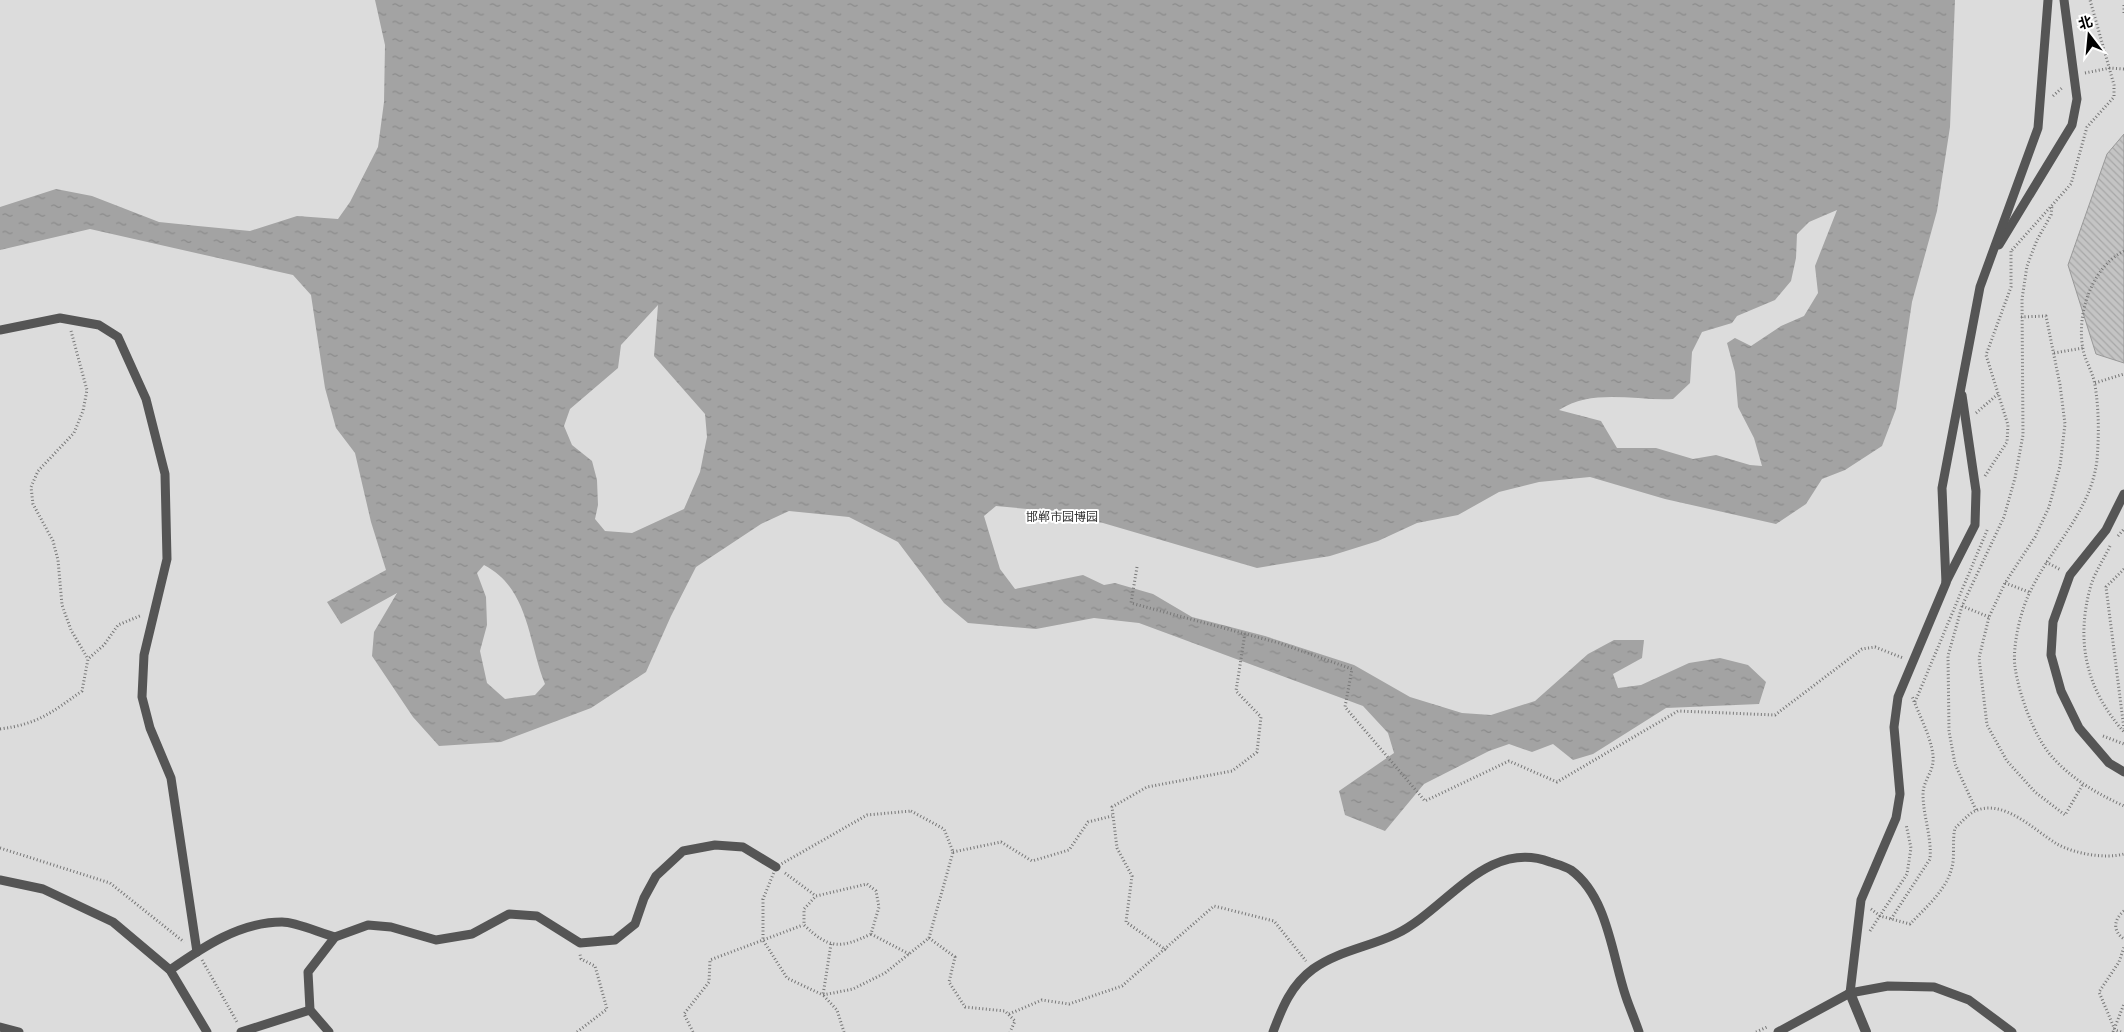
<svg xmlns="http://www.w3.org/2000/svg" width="2124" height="1032" viewBox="0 0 2124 1032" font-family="Mulish,'Noto Sans SC',sans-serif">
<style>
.green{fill:#dcdcdc}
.water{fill:url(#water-ripples);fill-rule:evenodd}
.building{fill:url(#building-back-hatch);stroke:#999}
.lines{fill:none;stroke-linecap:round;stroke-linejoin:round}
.path{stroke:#777;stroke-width:3;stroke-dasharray:1 2.5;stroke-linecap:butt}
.service{stroke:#555;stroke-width:9}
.minor{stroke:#555;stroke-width:10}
.labels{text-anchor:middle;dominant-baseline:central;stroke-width:4;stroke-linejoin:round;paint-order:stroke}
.park-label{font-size:12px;fill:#333;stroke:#fff}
</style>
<defs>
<pattern id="water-ripples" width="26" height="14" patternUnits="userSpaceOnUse" patternTransform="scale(1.25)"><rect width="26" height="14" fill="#a3a3a3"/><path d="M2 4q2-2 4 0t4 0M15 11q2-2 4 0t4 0" fill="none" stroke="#8b8b8b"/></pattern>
<pattern id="building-back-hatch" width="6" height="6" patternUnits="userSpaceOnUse" patternTransform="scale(1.25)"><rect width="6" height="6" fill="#c4c4c4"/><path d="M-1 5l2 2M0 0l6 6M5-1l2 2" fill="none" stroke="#a7a7a7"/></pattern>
</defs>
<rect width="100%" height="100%" fill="#fff"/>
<rect class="green" x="0" y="0" width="2124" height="1032"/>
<path class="water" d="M375,0H1955L1950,127L1937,211L1912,302L1896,409L1882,446L1845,470L1822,479L1806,504L1776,524L1665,499L1590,477L1539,482L1499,492L1458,515L1417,523L1378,541L1330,556L1257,568L1103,523L1038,510L996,506L984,516L1000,569L1015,589L1083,575L1104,585L1115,583L1153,594L1192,617L1265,636L1354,665L1410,697L1462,713L1491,715L1535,701L1588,654L1614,640H1644L1642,658L1613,674L1618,688L1641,685L1689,663L1720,658L1748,665L1766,682L1759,704L1666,708L1593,754L1573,760L1553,744L1532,752L1509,744L1489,751L1424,784L1385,831L1345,815L1339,791L1394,753L1388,733L1363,706L1139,623L1094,618L1036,629L968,623L944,603L898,542L849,517L789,511L761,524L696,567L671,616L646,672L591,708L501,742L439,746L413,717L372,656L374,632L397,593L341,624L327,602L386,570L371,522L355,453L336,428L325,388L311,295L293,275L90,229L0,250V207L56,189L92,196L159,222L198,226L250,231L297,216L338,219L350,202L378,147L384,102L385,45ZM1837,210L1815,266L1818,293L1804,316L1781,326L1751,346L1735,338L1727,343L1735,372L1738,407L1754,438L1762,466L1750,465L1716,455L1693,459L1656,448H1617L1601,421L1559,410C1593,388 1635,401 1673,399L1690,383L1692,352L1702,332L1732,323L1737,316L1775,300L1791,281L1796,258L1797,234L1809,222ZM658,305L654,356L705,414L707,437L700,472L684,509L632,533L605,531L595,519L598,505L597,480L592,461L572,445L564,426L570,409L618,368L621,345ZM484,565C529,588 528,642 545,684L535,695L505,699L487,683L480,651L487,625L486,597L477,573Z"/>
<path class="building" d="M2124,134V363L2096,354L2068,265L2107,154Z"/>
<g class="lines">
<g class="path">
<path d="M2124,5V13"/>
<path d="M2085,73L2110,68L2124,69"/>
<path d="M2053,96L2063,87"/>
<path d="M2012,250L2071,184L2087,127L2114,97V85L2090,0"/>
<path d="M2124,251C2092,267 2076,314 2083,349C2085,361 2093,372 2095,385C2099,410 2099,435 2097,460C2091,511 2052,546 2031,590C2021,608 2012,647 2015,667C2019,695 2035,740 2055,760C2075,781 2098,794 2124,806"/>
<path d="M2021,317L2046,316L2060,385L2065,424L2060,466L2049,507L2035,537L2005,583L1989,617L1979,658L1987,725L2007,761L2035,792L2065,815L2083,784"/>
<path d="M71,331L87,390L83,411L74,433L38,471L31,487L33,504L53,541L58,560L62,605L71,630L88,659"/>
<path d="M2054,353L2083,348"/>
<path d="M2095,383L2124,374"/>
<path d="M1976,413L1998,394"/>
<path d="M1985,476L2007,442L2008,425L1986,355L2011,287V249"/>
<path d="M2118,536L2124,529"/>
<path d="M2110,546C2104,559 2095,572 2091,585C2075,641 2086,689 2124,732"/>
<path d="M2046,562L2061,570"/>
<path d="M1137,567L1131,603L1279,643L1352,669L1345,707L1425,801L1509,761L1557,782L1678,711L1775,715L1862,649L1875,647L1903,658"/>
<path d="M2124,569L2106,587L2124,729"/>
<path d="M2005,583L2029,592"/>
<path d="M1962,606L1989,617"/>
<path d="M1915,702L1988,528"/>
<path d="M0,729C38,724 51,713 82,691L88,659L104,645L118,625L142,615"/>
<path d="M2103,736L2124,744"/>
<path d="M1976,810L1955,764L1949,731L1948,656L1962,606L2004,517L2015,478L2023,435L2022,299L2027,266L2037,240L2051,215L2052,206"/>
<path d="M911,811L944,829L953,852L929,938L885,973L853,989L823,995L787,978L763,940V899L776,867L867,815Z"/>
<path d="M0,848L110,883L184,942"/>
<path d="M953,852L1001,842L1032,861L1069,850L1088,822L1112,816"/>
<path d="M785,873L816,896"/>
<path d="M867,884L876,891L879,907L871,934C840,949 829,949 804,925V909L816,896Z"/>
<path d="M1871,909L1880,916L1910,924C1925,908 1947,890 1952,867C1955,857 1952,840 1955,828C1961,823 1968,814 1975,811C2004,798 2035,831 2057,844C2075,854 2105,859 2124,854"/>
<path d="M2124,911C2114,919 2112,931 2124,939"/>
<path d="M1891,919L1930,859C1932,837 1923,816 1923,794C1923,782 1932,773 1933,762C1935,744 1918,713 1912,696"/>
<path d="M1870,931L1907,874L1911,848L1906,824"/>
<path d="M871,934L909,954"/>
<path d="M929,938L955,957L949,982L965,1007L1005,1011L1015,1021L1010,1032"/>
<path d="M831,944L823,995L837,1010L844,1032"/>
<path d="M1166,950L1126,922L1132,876L1117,848L1112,807L1147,787L1232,771L1257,752L1261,717L1236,691L1245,633"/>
<path d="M202,960L237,1022"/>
<path d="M1009,1014L1042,1000L1069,1004L1122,986L1214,906L1274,921L1306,961"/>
<path d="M577,1032L607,1009L595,966L581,959L580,954"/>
<path d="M693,1032L684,1014L709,982L710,960L803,925"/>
<path d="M1756,1032L1767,1027"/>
<path d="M2113,1032L2124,1004"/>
<path d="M2121,1032L2115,1030L2099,992L2119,962L2124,947"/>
</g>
<g class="service">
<path d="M1999,245L2072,125L2077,99L2064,0"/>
<path d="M0,330L60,318L99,325L118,337L146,399L165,474L167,559L144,655L142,697L150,728L171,778L197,952"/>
<path d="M2124,494L2106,530L2070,575L2053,622L2051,655L2061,691L2079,728L2109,763L2124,772"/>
<path d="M1946,582L1975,525L1976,491L1962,395"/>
<path d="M0,880L43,889L113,922L170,970L207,1032"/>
<path d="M170,970C203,947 240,922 282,922C296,922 320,933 335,937"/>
<path d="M1850,993L1861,900L1896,818L1900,794L1894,727L1898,697L1946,583L1942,488L1980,287L2038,128L2048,0"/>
<path d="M0,1027L19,1032"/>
<path d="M241,1032L310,1010"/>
<path d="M329,1032L310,1010L308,972L335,937L368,925L391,927L436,940L472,934L509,914L537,916L580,943L615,940L635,924L644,898L656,876L683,851L715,845L743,847L776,867"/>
<path d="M1273,1032C1282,1008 1291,985 1313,969C1338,951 1369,947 1396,934C1446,910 1487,838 1550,862C1556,864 1565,866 1571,870C1608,897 1612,956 1626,997C1630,1009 1635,1020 1639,1032"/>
<path d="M1778,1032L1850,993L1888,986L1934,987L1969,1000L2012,1032"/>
</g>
<path class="minor" d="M1850,993L1866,1032"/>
</g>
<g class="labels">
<g class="park-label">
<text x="1062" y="516">邯郸市园博园</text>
</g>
</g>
<g transform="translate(2089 35) rotate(344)" stroke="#ffffff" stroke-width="4" paint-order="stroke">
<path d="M0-4L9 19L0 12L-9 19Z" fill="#000000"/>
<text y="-8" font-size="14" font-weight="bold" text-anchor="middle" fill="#000000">北</text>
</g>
</svg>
